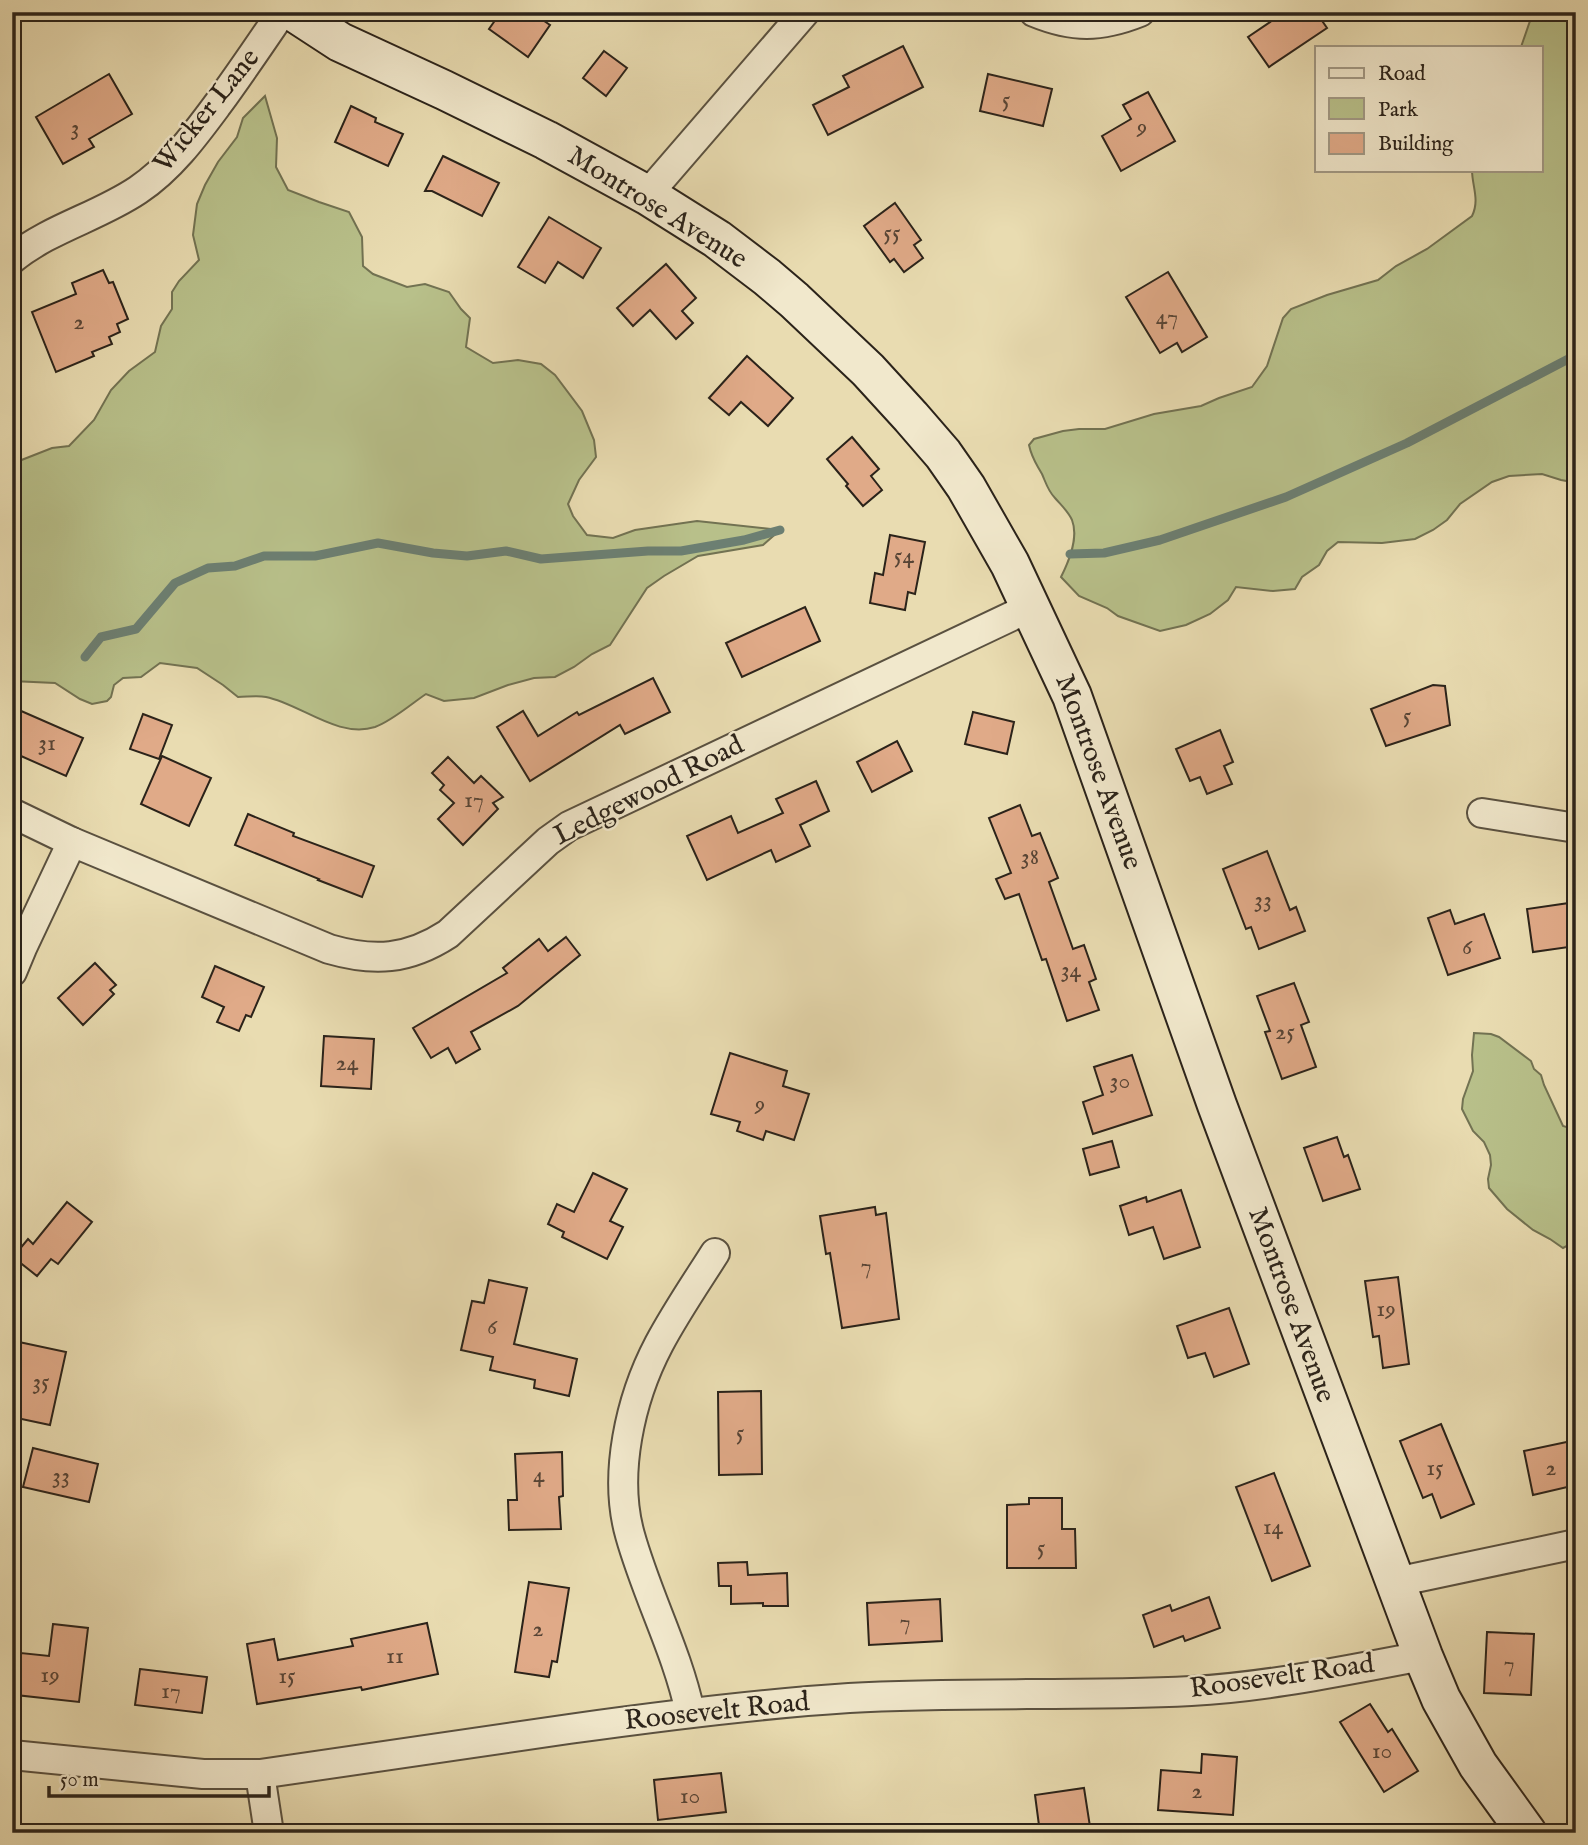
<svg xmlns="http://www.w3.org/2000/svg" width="1588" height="1845" viewBox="0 0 1588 1845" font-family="'IM FELL English',serif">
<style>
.green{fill:#b8c08a;stroke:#727252;stroke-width:2}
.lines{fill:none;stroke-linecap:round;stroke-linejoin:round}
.stream{stroke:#6c7f72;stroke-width:9}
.building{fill:#e0aa88;stroke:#2b231a;stroke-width:2}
.minor-casing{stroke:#5a5140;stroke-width:32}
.secondary-casing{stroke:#2b231a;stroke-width:42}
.minor{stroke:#f1e8cc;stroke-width:28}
.secondary{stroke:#f1e8cc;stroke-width:38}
.labels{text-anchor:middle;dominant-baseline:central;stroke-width:5;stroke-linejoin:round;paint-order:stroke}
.number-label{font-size:24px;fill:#584536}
.street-label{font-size:28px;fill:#2b231a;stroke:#f1e8cc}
</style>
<rect width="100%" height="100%" fill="#e9dcb1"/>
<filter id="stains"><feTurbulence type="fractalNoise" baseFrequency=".00286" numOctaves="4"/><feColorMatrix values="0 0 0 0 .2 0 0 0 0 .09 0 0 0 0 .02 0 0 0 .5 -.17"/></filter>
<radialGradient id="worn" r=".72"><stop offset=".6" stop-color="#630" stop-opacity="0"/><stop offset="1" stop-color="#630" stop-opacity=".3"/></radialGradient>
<g class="green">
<path d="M1536,12H1576V481L1572,482L1561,480L1542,474L1509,476L1492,482L1460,504L1447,520L1433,530L1415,539L1382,543L1338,542L1327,551L1319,565L1302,577L1295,589L1273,591L1236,587L1228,600L1210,614L1186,625L1160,631L1118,616L1107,608L1079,596L1061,577C1069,561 1079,538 1072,520C1068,511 1061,505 1055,498C1048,491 1046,483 1042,474C1036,463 1032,459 1029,445L1034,439L1063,431L1079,429H1105L1154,414L1201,406L1219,398L1252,387L1267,366L1283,318L1291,309L1327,295L1378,280L1396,266L1427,249L1472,216C1480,200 1472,186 1472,170H1541V47H1521L1530,21Z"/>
<path d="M265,96L277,138L276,167L288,190L319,202L349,212L362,237L363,266L373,274L407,287L425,284L449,292L461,309L470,318L466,347L493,363L518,360L541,364L555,375L582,411L594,440L596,457L579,480L568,504L573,516L587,535L613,538L635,530L697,521L780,530L763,545L698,556L664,576L647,588L610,645L592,654L574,667L555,677L534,678L508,685L474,698L444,701L426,694C411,704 392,721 375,727C338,739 301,704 266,697C257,695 247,697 238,697L223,685L197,668L160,663L141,677L123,678L114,685L111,697L107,701L92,704L80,699L55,683L12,681V466L19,461L52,448L69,446L94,420L111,390L129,371L155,352L161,326L172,309V292L179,281L199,260L193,235L197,204L205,185L218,162L237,137L243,118Z"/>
<path d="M12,835L16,837L21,862L12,872Z"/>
<path d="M1474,1033L1491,1034L1499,1037L1531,1061L1534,1069L1541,1075L1544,1085L1563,1126L1576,1130V1241L1563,1248L1550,1239L1533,1230L1507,1209L1489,1188L1488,1179L1491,1165L1490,1155L1484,1142L1473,1131L1462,1109L1463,1099L1473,1071L1472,1055Z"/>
</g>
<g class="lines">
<g class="stream">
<path d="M1070,554L1104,553L1160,540L1286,497L1407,443L1576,355"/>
<path d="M85,657L101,637L136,629L175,583L208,568L235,566L264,556H315L378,543L433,553L467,556L506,551L541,559L648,551H681L744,540L780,530"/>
</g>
</g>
<g class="building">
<path d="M501,12H531L550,25L528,57L489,29Z"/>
<path d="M1285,12H1316L1327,28L1269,67L1248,37Z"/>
<path d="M903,46L923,87L828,135L813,105L849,87L843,76Z"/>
<path d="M604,51L627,68L606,96L583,78Z"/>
<path d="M109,74L132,114L89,139L94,147L63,164L36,117Z"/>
<path d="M988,74L1052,89L1043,126L980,111Z"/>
<path d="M1148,92L1175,141L1121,171L1102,136L1131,119L1123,105Z"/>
<path d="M351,106L376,118L375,122L403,134L388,166L335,142Z"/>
<path d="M443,156L499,183L482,216L432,191H425Z"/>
<path d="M895,203L921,240L914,245L923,258L904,272L894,259L890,262L864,226Z"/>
<path d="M549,217L601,248L583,278L558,262L545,283L518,267Z"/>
<path d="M666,264L696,298L682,311L693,323L676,339L650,310L633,326L617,308Z"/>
<path d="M103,270L109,283L113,282L128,319L117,324L120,332L109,337L112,344L92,352L94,356L56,372L32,312L76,294L72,283Z"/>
<path d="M1168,272L1207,337L1182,352L1177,343L1160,353L1126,297Z"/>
<path d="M747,356L793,398L768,426L741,402L729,415L709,398Z"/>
<path d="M852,437L879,469L871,476L882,490L863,506L846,486L848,484L827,459Z"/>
<path d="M890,535L925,542L915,594L908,592L905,610L870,603L875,573L883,575Z"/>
<path d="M805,607L820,641L742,677L726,643Z"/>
<path d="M653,678L670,712L625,734L620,725L530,781L497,727L523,711L538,736L577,712L579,715Z"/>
<path d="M1433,685L1445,686L1450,725L1386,746L1371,709Z"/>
<path d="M12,707L83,738L66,776L12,752Z"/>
<path d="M973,712L1014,722L1007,754L965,744Z"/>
<path d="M143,714L172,725L159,759L130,749Z"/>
<path d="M1220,730L1233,762L1224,766L1232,784L1207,794L1200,777L1190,781L1176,749Z"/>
<path d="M897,741L912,771L872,792L857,762Z"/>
<path d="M162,756L211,778L189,826L141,804Z"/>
<path d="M448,757L474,783L481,776L503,797L493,803L498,809L463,845L438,819L454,803L440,790L444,785L432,773Z"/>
<path d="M816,781L829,811L800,825L810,846L776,862L771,850L707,880L687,836L731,816L738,833L783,813L776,799Z"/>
<path d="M1020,805L1032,836L1040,833L1058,878L1049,882L1073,949L1084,945L1096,979L1089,982L1099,1010L1067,1021L1046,959L1042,960L1019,894L1005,899L996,879L1011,873L989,818Z"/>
<path d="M248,814L294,833L293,836L374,866L362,897L318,880L319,879L235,845Z"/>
<path d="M1267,851L1290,910L1296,907L1305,931L1259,949L1251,927L1246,929L1223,869Z"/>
<path d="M1576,902V946L1533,952L1527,909Z"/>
<path d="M1450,910L1455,924L1484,914L1500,958L1448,975L1428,918Z"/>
<path d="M566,937L580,955L518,1006L471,1032L480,1049L456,1063L448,1048L431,1058L413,1028L507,973L503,968L539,939L548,951Z"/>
<path d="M95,963L116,985L110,990L114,994L83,1025L58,998Z"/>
<path d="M215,966L264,987L251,1017L246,1015L239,1031L217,1022L224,1007L202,997Z"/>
<path d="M1294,983L1309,1022L1301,1025L1316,1067L1282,1079L1265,1032L1270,1031L1257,996Z"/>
<path d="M324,1036L374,1039L371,1089L321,1086Z"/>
<path d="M730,1053L787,1071L783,1086L809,1094L794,1140L766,1131L763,1140L737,1131L740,1122L711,1114Z"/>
<path d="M1132,1055L1152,1115L1093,1134L1083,1102L1103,1095L1094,1067Z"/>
<path d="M1337,1137L1344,1157L1348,1155L1360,1189L1323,1201L1304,1148Z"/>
<path d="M1112,1141L1119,1167L1090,1175L1083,1149Z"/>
<path d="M593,1173L627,1189L610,1221L623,1227L607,1259L562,1237L564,1232L548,1224L557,1204L574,1212Z"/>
<path d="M1181,1190L1200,1247L1164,1259L1153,1227L1129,1235L1120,1206L1146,1197L1147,1202Z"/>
<path d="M67,1202L92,1222L58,1264L51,1259L37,1276L13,1257L28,1239L33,1244Z"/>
<path d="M875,1207L876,1215L886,1213L899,1319L842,1328L830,1253L826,1254L820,1216Z"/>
<path d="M1398,1277L1409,1364L1383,1368L1379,1336L1373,1337L1365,1281Z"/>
<path d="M489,1280L527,1288L514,1344L577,1359L569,1396L534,1388L535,1380L490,1370L493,1357L461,1350L472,1301L484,1303Z"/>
<path d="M1229,1308L1249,1364L1214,1377L1205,1353L1188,1358L1177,1326Z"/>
<path d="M19,1342L66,1352L50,1425L12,1417V1373Z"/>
<path d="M761,1391L762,1474L719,1475L718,1392Z"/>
<path d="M1441,1424L1474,1504L1441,1518L1432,1494L1423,1498L1400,1441Z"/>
<path d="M1576,1440V1485L1533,1495L1524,1451Z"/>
<path d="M33,1448L98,1464L89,1502L23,1487Z"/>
<path d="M562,1452L563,1496L559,1497L561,1529L509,1530L508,1500H517L515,1454Z"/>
<path d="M1274,1473L1310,1566L1272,1581L1236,1487Z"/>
<path d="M1029,1498H1062V1529H1075L1076,1568H1007V1505L1029,1504Z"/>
<path d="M747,1562L748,1575L787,1573L788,1606H763V1603L731,1604V1586H719L718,1563Z"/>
<path d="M529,1582L569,1588L557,1662L552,1661L549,1677L515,1672Z"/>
<path d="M1209,1597L1220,1628L1185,1641L1183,1636L1154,1647L1143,1615L1170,1605L1172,1611Z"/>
<path d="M940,1599L942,1641L869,1645L867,1603Z"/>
<path d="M427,1623L438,1674L362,1690L361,1687L257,1704L247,1644L274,1639L278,1660L353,1646L351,1639Z"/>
<path d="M53,1624L88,1628L79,1702L16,1695L21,1653L49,1656Z"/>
<path d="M1487,1632L1534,1634L1531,1695L1484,1693Z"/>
<path d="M140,1669L207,1677L202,1713L135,1705Z"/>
<path d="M1370,1704L1388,1732L1392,1729L1418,1771L1384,1792L1340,1722Z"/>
<path d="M1202,1754L1237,1757L1233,1815L1158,1810L1161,1770L1201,1773Z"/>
<path d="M721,1773L726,1812L658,1820L654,1780Z"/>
<path d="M1084,1788L1091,1833H1040L1035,1795Z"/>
</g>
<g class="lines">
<g class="minor-casing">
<g id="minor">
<path d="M1034,12C1073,28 1100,28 1140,12"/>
<path d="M647,195L805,12"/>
<path d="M12,259C50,228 98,217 138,190C171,168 195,135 218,104C240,74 261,43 282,12"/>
<path d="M12,813L72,842L329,949C374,962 408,960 448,934L548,841L569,826L1031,607"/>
<path d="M1482,813L1576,828"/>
<path d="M12,972L22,948L72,842"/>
<path d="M1396,1582L1576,1544"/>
<path d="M690,1712C677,1651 647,1596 630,1535C613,1475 630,1399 659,1344C676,1312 696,1283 715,1253"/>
<path d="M12,1755L203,1774H260C363,1759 466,1744 569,1729C662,1716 755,1704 849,1698C963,1691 1077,1697 1191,1691C1269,1687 1346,1670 1423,1656"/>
<path d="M260,1774L269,1833"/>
</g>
</g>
<g class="secondary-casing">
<path id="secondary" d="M294,12L340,42L444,90L546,140L647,195L717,239L767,277L794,300L868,370L911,417L943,454L966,487L1010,564L1072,696L1217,1105L1423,1656L1441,1699L1478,1765L1527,1833"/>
</g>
<use href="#minor" class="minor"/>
<use href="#secondary" class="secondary"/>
</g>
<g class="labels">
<g class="number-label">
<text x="1006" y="100">5</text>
<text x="1142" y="127">9</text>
<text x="75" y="128">3</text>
<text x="892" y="233">55</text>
<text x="1167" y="317">47</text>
<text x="79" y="322">2</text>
<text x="904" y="556">54</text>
<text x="1407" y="716">5</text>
<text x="47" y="743">31</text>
<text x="474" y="800">17</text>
<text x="1030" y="857">38</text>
<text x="1263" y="900">33</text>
<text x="1467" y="947">6</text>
<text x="1071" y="970">34</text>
<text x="1285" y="1032">25</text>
<text x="347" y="1063">24</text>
<text x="1120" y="1081">30</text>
<text x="760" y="1104">9</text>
<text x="866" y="1266">7</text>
<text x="1386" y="1309">19</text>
<text x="492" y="1327">6</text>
<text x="41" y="1382">35</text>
<text x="740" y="1433">5</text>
<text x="1435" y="1468">15</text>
<text x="1551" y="1468">2</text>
<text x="539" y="1475">4</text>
<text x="61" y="1476">33</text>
<text x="1273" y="1527">14</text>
<text x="1041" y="1548">5</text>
<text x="905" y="1622">7</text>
<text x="538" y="1629">2</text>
<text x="395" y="1656">11</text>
<text x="1509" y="1664">7</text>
<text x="50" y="1675">19</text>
<text x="287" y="1676">15</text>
<text x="171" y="1691">17</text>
<text x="1382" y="1751">10</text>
<text x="1197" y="1791">2</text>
<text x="690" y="1796">10</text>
</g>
<g class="street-label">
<text transform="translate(207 111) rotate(-51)">Wicker Lane</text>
<text transform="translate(657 208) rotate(32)">Montrose Avenue</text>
<text transform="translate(1098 772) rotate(70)">Montrose Avenue</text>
<text transform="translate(649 791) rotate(-27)">Ledgewood Road</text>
<text transform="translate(1291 1305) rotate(70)">Montrose Avenue</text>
<text transform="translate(1282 1677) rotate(-8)">Roosevelt Road</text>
<text transform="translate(717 1712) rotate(-6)">Roosevelt Road</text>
</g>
</g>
<rect width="1588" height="1845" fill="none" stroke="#e9dcb1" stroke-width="42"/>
<rect x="14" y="14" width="1560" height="1817" fill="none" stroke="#2b231a" stroke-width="3.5"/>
<rect x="21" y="21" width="1546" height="1803" fill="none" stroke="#2b231a" stroke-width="2"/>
<rect x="1315" y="46" width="228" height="126" fill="#f1e8cc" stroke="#a29985" stroke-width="2"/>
<rect x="1329" y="68" width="35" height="10" fill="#f1e8cc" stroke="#a29985" stroke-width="2"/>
<text x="1378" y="80" font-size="21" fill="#2b231a">Road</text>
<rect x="1329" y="98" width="35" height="21" fill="#b8c08a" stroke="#a29985" stroke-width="2"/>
<text x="1378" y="116" font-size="21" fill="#2b231a">Park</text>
<rect x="1329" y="133" width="35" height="21" fill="#e0aa88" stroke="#a29985" stroke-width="2"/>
<text x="1378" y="150" font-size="21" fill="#2b231a">Building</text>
<path d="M49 1786v10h220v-10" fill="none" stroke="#2b231a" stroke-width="3.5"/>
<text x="60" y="1786" font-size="21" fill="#2b231a" stroke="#f1e8cc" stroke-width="5" paint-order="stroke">50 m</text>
<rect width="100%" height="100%" filter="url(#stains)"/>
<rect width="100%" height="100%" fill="url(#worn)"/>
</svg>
